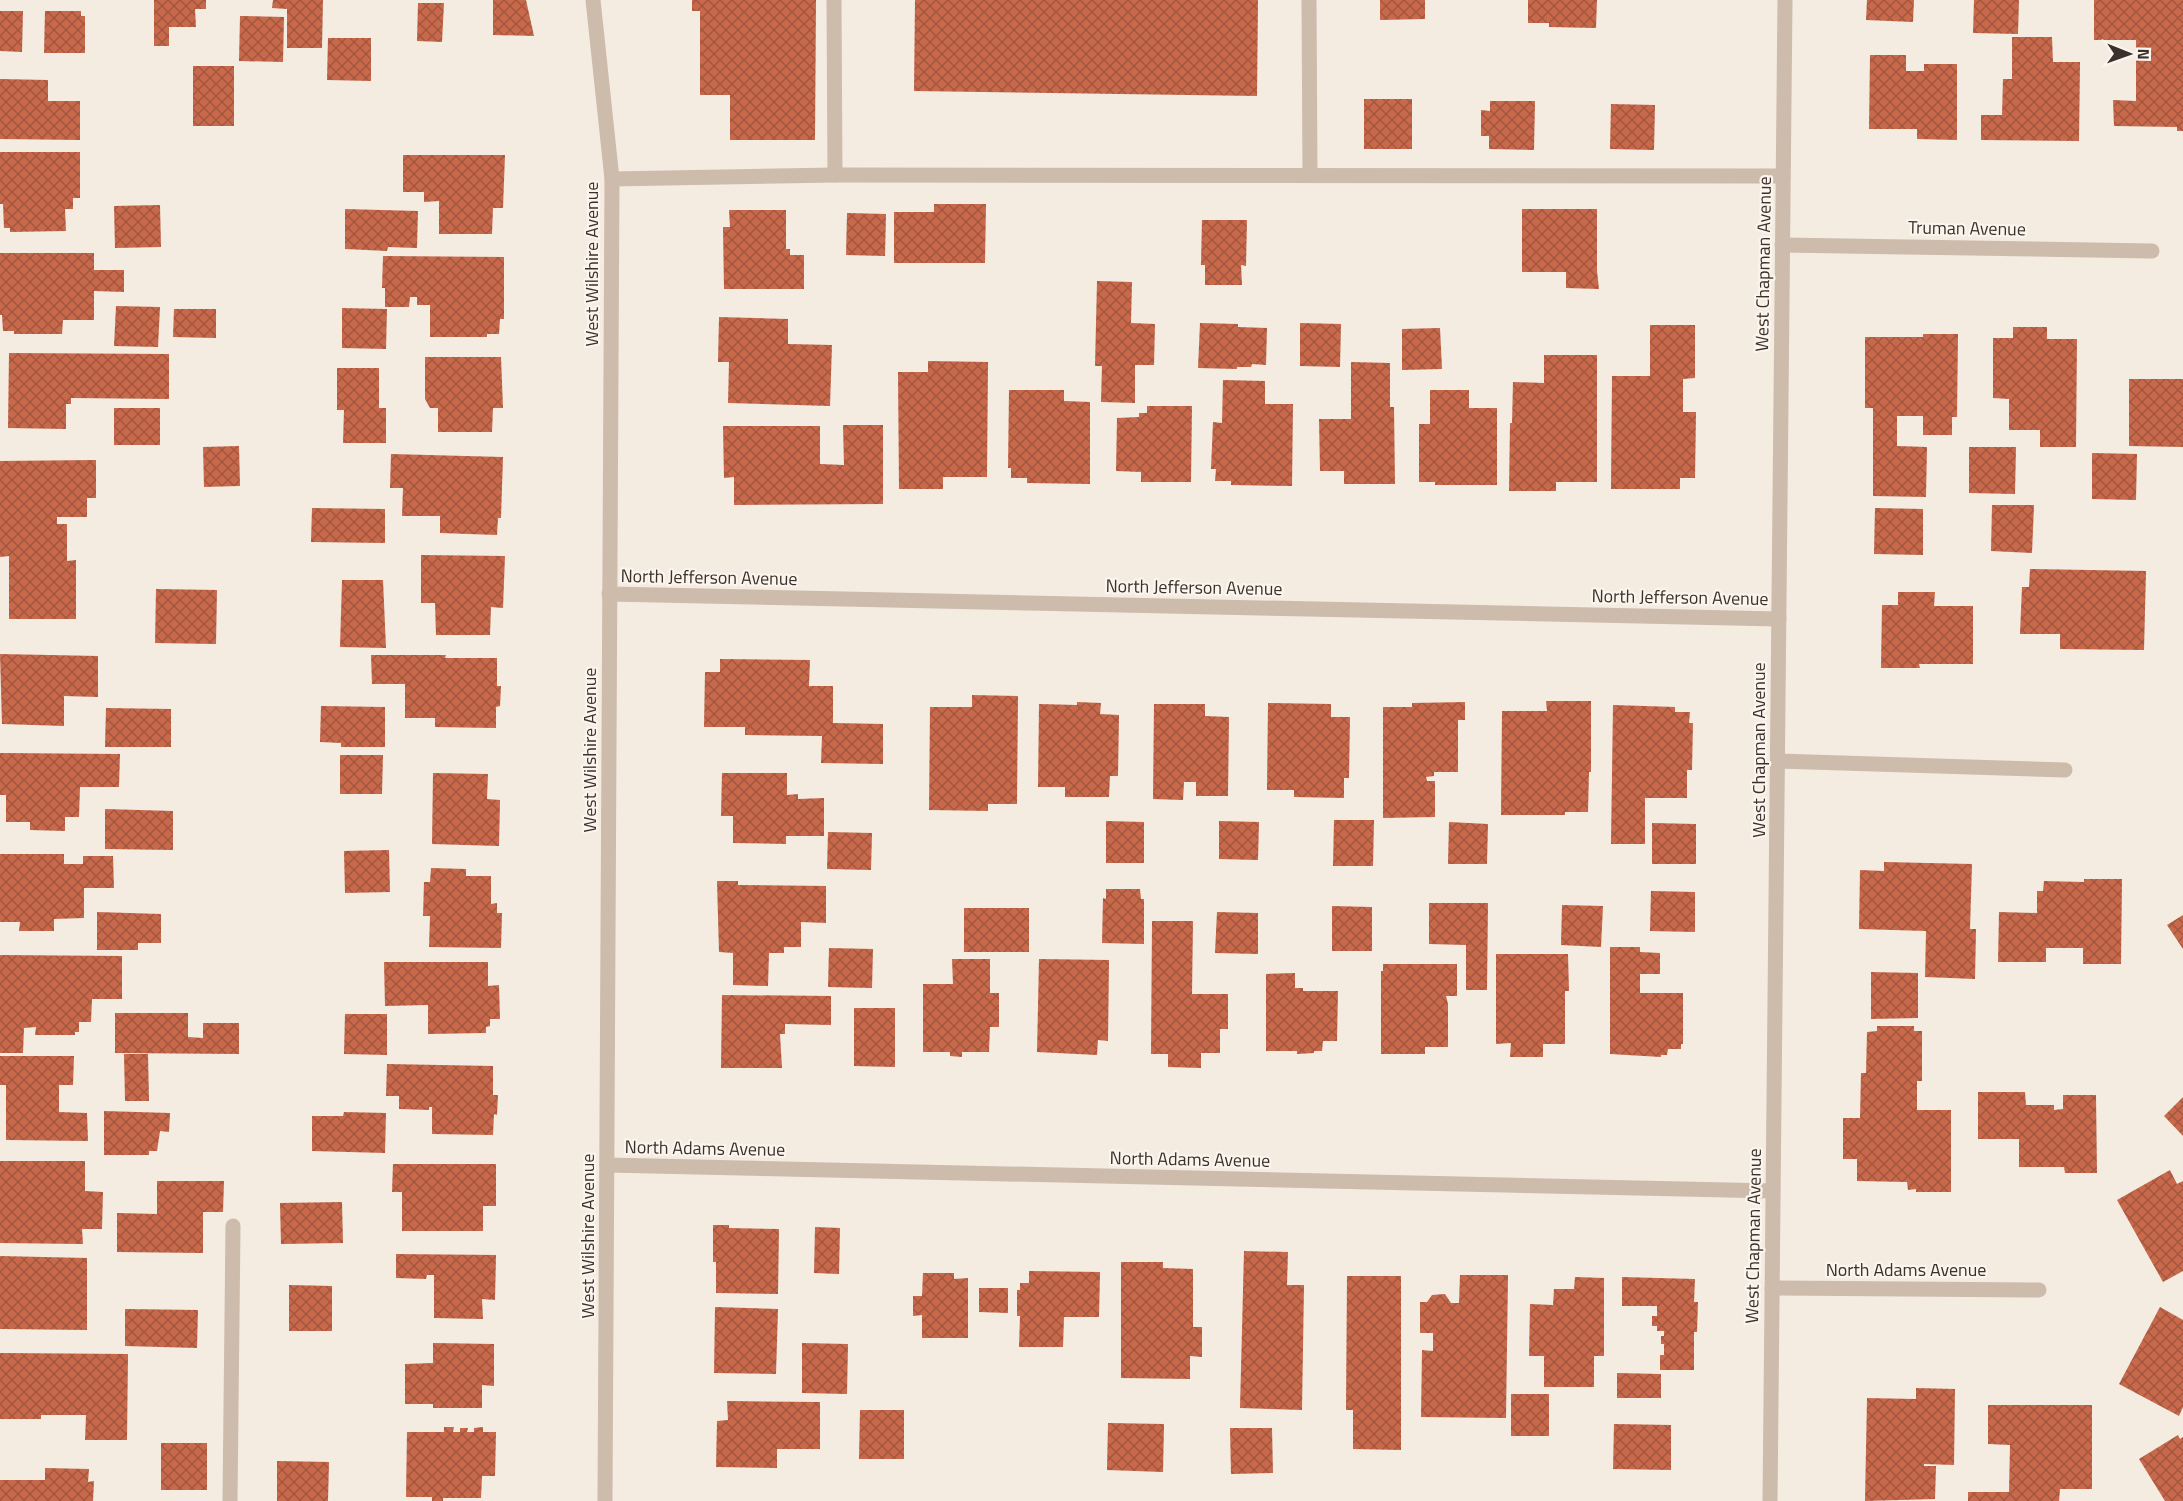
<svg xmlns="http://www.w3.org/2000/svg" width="2183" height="1501" viewBox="0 0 2183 1501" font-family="'Titillium Web',sans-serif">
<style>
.building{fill:url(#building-cross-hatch)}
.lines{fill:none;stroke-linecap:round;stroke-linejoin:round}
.service{stroke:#cdbbac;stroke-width:15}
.minor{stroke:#cdbbac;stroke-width:15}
.tertiary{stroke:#cdbbac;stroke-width:15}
.labels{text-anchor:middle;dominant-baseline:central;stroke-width:4.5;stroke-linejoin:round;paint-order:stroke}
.street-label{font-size:18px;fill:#3b302b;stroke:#fbf5ee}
</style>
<defs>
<pattern id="building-cross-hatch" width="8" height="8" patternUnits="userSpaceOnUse" patternTransform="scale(1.5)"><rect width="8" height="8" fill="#c8694b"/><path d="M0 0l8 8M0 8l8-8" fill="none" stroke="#a4573f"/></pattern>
</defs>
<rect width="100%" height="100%" fill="#f4ebe1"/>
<g class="building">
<path d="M154,0H206V9H195L196,27H169V46H154Z"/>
<path d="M273,0H323L322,48H287V9L272,8Z"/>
<path d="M493,0H526L534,36L493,35Z"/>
<path d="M692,0H816L815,140H730V95H700V11H692Z"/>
<path d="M915,0H1258L1257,96L914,91Z"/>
<path d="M1380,0H1425V19L1380,20Z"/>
<path d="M1528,0H1597L1596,28L1549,27V23H1528Z"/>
<path d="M1867,0H1914L1913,22L1866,20Z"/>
<path d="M1974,0H2019L2018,34L1973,33Z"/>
<path d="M2094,0H2183V131H2177V127L2114,126L2113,100L2136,101V40H2094Z"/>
<path d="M418,3H444L442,42L417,41Z"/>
<path d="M0,11H23L22,52L0,51Z"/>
<path d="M45,11H81V16H85V53H44Z"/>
<path d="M240,16L284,17L283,62L239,61Z"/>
<path d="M2012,37H2052L2053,62H2080L2079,141L1981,140V115H2002L2003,79H2012Z"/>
<path d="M328,38H371V81L327,80Z"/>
<path d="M1870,55H1906V71H1924V64H1957V140L1917,139V129H1869Z"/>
<rect x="193" y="66" width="41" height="60"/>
<path d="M0,79L48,80V101H80V140L0,139Z"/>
<rect x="1364" y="99" width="48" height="50"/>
<path d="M1490,101H1535L1534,150L1489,149V136H1481V110L1490,111Z"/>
<path d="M1611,104L1655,105L1654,150L1610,149Z"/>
<path d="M0,152H80V198H73V209H65L66,231L10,232V228H4L3,204H0Z"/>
<path d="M403,155H505L503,208H493L492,234H439V201L424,202V192H403Z"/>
<path d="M934,204H986L985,263H894V212H934Z"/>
<path d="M160,205L161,247L115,248L114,206Z"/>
<path d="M345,209L418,211L417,248L388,247L387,251L345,249Z"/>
<path d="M1522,209H1597V271L1599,289L1566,288V272H1522Z"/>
<path d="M729,210H786V249H790V255H804V289H724L723,227H730Z"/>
<path d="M847,213L886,214L885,256L846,255Z"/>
<path d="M1202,220H1247L1246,266L1241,265L1242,285H1205V265H1201Z"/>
<path d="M0,253H94V270H124V292L94,291V320H63L62,334H14V331H3L2,315H0Z"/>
<path d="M383,256L504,257V319H500L499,334H487V337H430V305H417V297H410L409,307H385V288H382Z"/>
<path d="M1097,281L1132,282L1131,323L1155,324L1154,365H1135V403L1101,402L1102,366H1095Z"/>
<path d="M116,306L160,307L158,347L114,346Z"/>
<path d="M342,308L387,309L386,349L342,348Z"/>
<path d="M174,309H216V338L173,337Z"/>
<path d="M719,317L788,319V344L832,345L830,406L728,403L729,362H718Z"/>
<path d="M1200,323L1238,324V327L1267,328L1266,365L1252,364L1251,367H1237V369L1198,368Z"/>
<path d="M1300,323L1341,324L1340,367L1300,366Z"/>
<path d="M1650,325H1695V378L1683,379V412H1696L1695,478H1680V489H1611L1612,376H1650Z"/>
<path d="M2013,327H2047V339H2077L2076,447H2040V430H2009V399L1993,398V338H2013Z"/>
<path d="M1440,328L1442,369L1402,370V329Z"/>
<path d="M1923,334H1958L1957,417H1952V435H1923V416H1897V446L1927,447L1926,497L1873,496V408H1865V337H1923Z"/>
<path d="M9,353L169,354V399L71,398V404H66V429L8,428Z"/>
<path d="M1544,355H1597V482H1556V491H1509L1510,423H1512L1513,382L1544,383Z"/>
<path d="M425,357H501L503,408H493L492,432H438V408H430L425,399Z"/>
<path d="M928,361L988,362L987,477H943V489H899L898,372H928Z"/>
<path d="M1351,362L1390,363V407H1394L1395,484H1344V471H1320L1319,419H1351Z"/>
<path d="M337,368H379V408H386V443H343L344,410H337Z"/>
<path d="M2129,379H2183V447L2129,446Z"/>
<path d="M1223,380L1265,381V404H1293L1292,486L1231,485V481H1215L1216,469H1211L1213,422L1222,423Z"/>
<path d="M1009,390H1064V401L1090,402V484L1027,483V478H1011V468H1008Z"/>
<path d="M1430,390H1469V408H1497V485H1435V482H1419V424H1430Z"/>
<path d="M1147,406H1192L1191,482H1141V472L1116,471L1117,418L1139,417V413H1147Z"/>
<rect x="114" y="408" width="46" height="37"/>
<path d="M843,425H883V504L734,505V477L724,478L723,426H820V464L844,465Z"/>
<path d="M239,446L240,486L204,487L203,447Z"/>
<path d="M1969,447H2016L2015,494L1969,493Z"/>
<path d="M2092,453L2137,454L2136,500L2092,499Z"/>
<path d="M391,454L503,457L501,518H498L497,535L440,533V516H402L403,488H390Z"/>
<path d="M96,460V498H87V517H57V524H67V561L76,560V619H9V556L0,557V461Z"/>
<path d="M1992,505H2034L2032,553L1991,551Z"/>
<path d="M312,508L385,509V543L311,542Z"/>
<path d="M1875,508L1923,509V555L1874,554Z"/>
<path d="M421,555L505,556L503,608L491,607L490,635H436L435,603H421Z"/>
<path d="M2030,569L2146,571L2144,650L2060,649V634H2020L2022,587H2029Z"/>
<path d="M342,580H383L386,648L340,647Z"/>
<path d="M156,589L217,590L216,644L155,643Z"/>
<path d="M1898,592H1935L1934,606H1973V664H1919L1920,668H1881L1882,605H1898Z"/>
<path d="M0,654L98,656V697L64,696V726L2,724Z"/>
<path d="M371,655H446L445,658H497V686H501L500,706L496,707V728L435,727V718H405V684H372Z"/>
<path d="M720,659L810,660L809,686H833V723L883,724V764L821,763L822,736L745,735V727H704L705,672H720Z"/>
<path d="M972,695L1018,696L1017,804H988V811L929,810L930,707H972Z"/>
<path d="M1546,701H1591V772H1589L1588,812H1565V815H1501L1502,711H1547Z"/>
<path d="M1077,702L1101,703L1100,714L1119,715L1118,776H1110L1109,797H1065V787H1038L1039,704L1077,705Z"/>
<path d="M1465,702V720H1458V772H1434V776L1426,777L1427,781H1435V817L1383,818V707H1412V703Z"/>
<path d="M1268,703L1331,704V717H1350L1349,778H1344V798L1294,797V790H1267Z"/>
<path d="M1154,704H1205V716L1229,717L1228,796H1196V782H1184L1183,800L1153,799Z"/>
<path d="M1613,705L1675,707V712H1690L1689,723H1693L1692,770H1687V798H1645V844H1611Z"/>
<path d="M321,706L385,707V747H341V743L320,742Z"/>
<path d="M106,708L171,709V747H105Z"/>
<path d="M0,753L120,754L119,787H80L79,817H65V831L30,830V822H6V795H0Z"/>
<path d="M340,755H383L382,794H340Z"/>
<path d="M433,773L488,774L487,799L500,800L499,846L432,844Z"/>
<path d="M722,773H787V795L798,794V799L824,798V836H786V844L733,843V816H721Z"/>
<path d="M105,809L173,811V850L105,849Z"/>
<path d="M1334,820H1374L1373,866H1333Z"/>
<path d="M1106,821L1144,822V863H1106Z"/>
<path d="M1219,821L1259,822L1258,860L1219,859Z"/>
<path d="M1449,822L1488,824L1487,864H1448Z"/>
<path d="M1652,823L1696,824V864H1652Z"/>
<path d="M828,832L872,833L871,870L827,869Z"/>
<path d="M389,850L390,892L345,893L344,851Z"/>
<path d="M0,854H64V864H83V856H113L114,888H84V918L54,919V931H19L20,922H0Z"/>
<path d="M1884,862L1972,864L1970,929H1976L1975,979L1925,977L1926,931L1859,929L1860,870L1884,871Z"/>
<path d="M431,868L466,869V876H491V904L497,903V913H502L501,948L429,947L430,916H423L424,882H430Z"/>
<path d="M2084,879H2122L2121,964H2083V948H2046V962H1998L1999,912L2037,913V891H2043L2044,881L2084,882Z"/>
<path d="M717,881H738V885L826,886V923L801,922V947H784V953H769L768,986L733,985V953L719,952Z"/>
<path d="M1106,889H1140L1141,899H1144V944L1102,943L1103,898L1106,899Z"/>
<path d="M1651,891L1695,892V932L1650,931Z"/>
<path d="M1429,903H1488L1487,990H1466V945L1429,944Z"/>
<path d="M1562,905L1603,906L1601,947L1561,945Z"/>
<path d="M1332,906L1372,907V951H1332Z"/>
<rect x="964" y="908" width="65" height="44"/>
<path d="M97,912L161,914V943H138V950H97Z"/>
<path d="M1217,912L1258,913V954L1215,953Z"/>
<path d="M2183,915V949L2167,925Z"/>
<path d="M1152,921H1193L1192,994H1228V1029H1220V1053H1201V1068L1168,1067V1054H1151Z"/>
<path d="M1610,947H1640V952L1660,953V974H1640V993H1683V1044H1681V1049H1668L1667,1055H1661V1057L1610,1054Z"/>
<path d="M829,948L873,949L872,988L828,987Z"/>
<path d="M1496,954H1568L1569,991H1565V1044H1543V1057H1510L1511,1043L1496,1044Z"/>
<path d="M0,955L122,956V999H92L91,1022H79V1032H75V1035H35L36,1027L24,1028L23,1053H0Z"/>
<path d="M952,959H990V993H999V1027H990L989,1052H962V1057L950,1056V1052H923V984H953Z"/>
<path d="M1039,959L1109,960L1108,1041L1098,1040L1097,1055L1037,1052Z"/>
<path d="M384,962H488V986L499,985L500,1019H490V1026L486,1027V1033L428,1034V1005L385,1006Z"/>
<path d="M1383,964H1457V996H1446L1448,1004V1047H1425V1054H1381V971H1383Z"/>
<path d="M1871,972L1918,973V1018L1871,1019Z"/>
<path d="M1295,973V988H1303V991H1338L1337,1041H1323L1322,1051H1314V1053L1297,1054V1051H1266V974Z"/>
<path d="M722,995L831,996V1025L785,1024V1034H780L782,1068H721Z"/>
<path d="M854,1008H895V1067L854,1066Z"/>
<path d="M115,1013H188V1037L203,1038V1023H239V1054L115,1053Z"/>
<path d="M345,1014H387V1055L344,1054Z"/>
<path d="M1877,1026H1914V1031H1922V1081H1917V1110H1951V1192H1916V1189L1908,1190L1907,1182L1857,1181V1159H1843V1118H1860L1861,1073H1866L1867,1032L1877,1031Z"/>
<path d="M124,1054H148L149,1101H125Z"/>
<path d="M0,1056H74L73,1085H59V1112L87,1113L88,1141L6,1140V1085H0Z"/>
<path d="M387,1064L493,1066V1095H498L497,1115L494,1114L493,1135L432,1134V1107H429V1110L399,1109V1096H386Z"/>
<path d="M1978,1092H2025L2026,1105H2054V1110L2063,1109V1095H2096L2097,1173H2065L2064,1167H2019V1139H1978Z"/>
<path d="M2183,1097V1136L2164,1116Z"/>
<path d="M104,1111L170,1113L169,1132L160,1131L157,1151H149V1155H104Z"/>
<path d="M344,1112L386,1113L385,1153L312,1151V1116H343Z"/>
<path d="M0,1161H85V1191L103,1192L102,1229H82L83,1244L0,1243Z"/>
<path d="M393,1164H496V1206H483V1231H402V1192H392Z"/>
<path d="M2170,1170L2177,1184L2183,1181V1271L2163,1282L2117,1200Z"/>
<path d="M157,1181H224L223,1212H203V1253L117,1252V1213L157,1214Z"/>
<path d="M342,1202L343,1243L281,1244L280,1203Z"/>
<path d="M713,1225H729V1228L779,1229L778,1294L716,1293V1262H713Z"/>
<path d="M815,1227L840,1228L839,1274L814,1273Z"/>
<path d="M1244,1251L1288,1252L1287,1285H1304L1302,1410L1240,1408Z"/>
<path d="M396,1254L496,1255L495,1300L482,1299L483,1319L434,1318V1275H427L426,1279L396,1278Z"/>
<path d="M0,1256L87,1258V1330L0,1329Z"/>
<path d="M1121,1262H1163V1268L1193,1269V1327H1202V1357L1190,1356V1379L1121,1378Z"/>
<path d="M1029,1271L1100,1272L1099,1317H1064L1063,1347H1019L1020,1316H1017V1290H1020V1283H1029Z"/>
<path d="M923,1273H954V1279L968,1278V1338H922V1315L913,1316V1296H922Z"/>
<path d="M1460,1275H1508L1506,1418L1421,1417L1422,1350L1433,1351V1333H1420V1302H1427L1432,1295L1445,1294L1451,1303H1459Z"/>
<path d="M1347,1276H1401V1450L1353,1449V1410H1346Z"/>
<path d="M1575,1277L1604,1278V1356H1594V1387H1544V1356H1529L1530,1304L1553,1305L1554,1289H1574Z"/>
<path d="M1622,1277L1695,1279L1694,1302H1698L1697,1332H1694V1370H1660V1355H1664V1344H1661V1336H1664V1331H1657V1326H1652V1316H1657V1306H1622Z"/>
<path d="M289,1285L332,1286V1331H289Z"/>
<path d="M979,1288H1008V1313L979,1312Z"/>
<path d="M715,1307L778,1309L776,1374L714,1373Z"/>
<path d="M2160,1307L2183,1320V1407L2179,1416L2119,1384Z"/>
<path d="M125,1309L198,1310L197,1348L125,1346Z"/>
<path d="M433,1343L494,1344V1386L482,1385V1408H433V1404H405V1364L433,1363Z"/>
<path d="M802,1343L848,1344L847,1394L802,1393Z"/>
<path d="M0,1353L128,1354L127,1440H85L86,1415H41V1419H0Z"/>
<path d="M1617,1373L1661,1374V1398H1617Z"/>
<path d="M1916,1388L1955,1389L1954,1465L1924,1464V1466H1936L1935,1499L1865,1501L1867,1398L1916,1399Z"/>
<rect x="1511" y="1394" width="38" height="42"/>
<path d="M727,1401L820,1402V1449H777V1468L716,1467L717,1421L728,1420Z"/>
<path d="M1988,1405H2092V1489H2060L2059,1501H1968V1492H2009L2010,1445L1988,1444Z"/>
<path d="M860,1410H904V1459H859Z"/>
<path d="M1108,1423L1164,1424L1163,1472L1107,1470Z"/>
<path d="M1614,1424L1671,1425V1470L1613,1469Z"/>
<path d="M444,1427H454L453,1432H460V1428H468L467,1432H474V1428L483,1427V1432H496L495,1476H482L481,1498H443V1501H432V1497H406L407,1432H444Z"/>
<path d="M1230,1428H1272L1273,1473L1231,1474Z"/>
<path d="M2178,1435L2180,1439L2183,1437V1501H2165L2139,1459Z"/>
<rect x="161" y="1443" width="46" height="47"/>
<path d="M277,1461L329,1462L328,1501H277Z"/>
<path d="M45,1468L89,1469L88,1482L94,1481L93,1501H0V1480H45Z"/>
</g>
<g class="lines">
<g class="service">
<path d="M834,0L835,175"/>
<path d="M1309,0L1310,175"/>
<path d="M612,179L835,175L1783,176"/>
<path d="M230,1501L233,1226"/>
</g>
<g class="minor">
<path d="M593,0L612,179L605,1501"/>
<path d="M1782,245L2152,251"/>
<path d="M609,594L1779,619"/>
<path d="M1778,761L2065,770"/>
<path d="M607,1165L1773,1191"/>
<path d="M1772,1288L2039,1290"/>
</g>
<path class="tertiary" d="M1770,1501L1785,0"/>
</g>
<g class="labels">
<g class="street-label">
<text transform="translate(1967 228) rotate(1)">Truman Avenue</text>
<text transform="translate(591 264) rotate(-90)">West Wilshire Avenue</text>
<text transform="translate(1763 264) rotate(-89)">West Chapman Avenue</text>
<text transform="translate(709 577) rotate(1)">North Jefferson Avenue</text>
<text transform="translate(1194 587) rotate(1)">North Jefferson Avenue</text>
<text transform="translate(1680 597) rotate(1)">North Jefferson Avenue</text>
<text transform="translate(589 750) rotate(-90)">West Wilshire Avenue</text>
<text transform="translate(1758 750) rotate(-90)">West Chapman Avenue</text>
<text transform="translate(705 1148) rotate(1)">North Adams Avenue</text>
<text transform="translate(1190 1159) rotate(1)">North Adams Avenue</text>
<text transform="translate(587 1236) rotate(-90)">West Wilshire Avenue</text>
<text transform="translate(1753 1236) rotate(-89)">West Chapman Avenue</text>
<text x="1906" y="1269">North Adams Avenue</text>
</g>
</g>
<g transform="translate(2129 54) rotate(91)" stroke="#fbf5ee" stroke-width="4.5" paint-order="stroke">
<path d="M0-4.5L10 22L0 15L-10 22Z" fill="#3b302b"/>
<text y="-9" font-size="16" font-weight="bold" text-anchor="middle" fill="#3b302b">N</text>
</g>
</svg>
